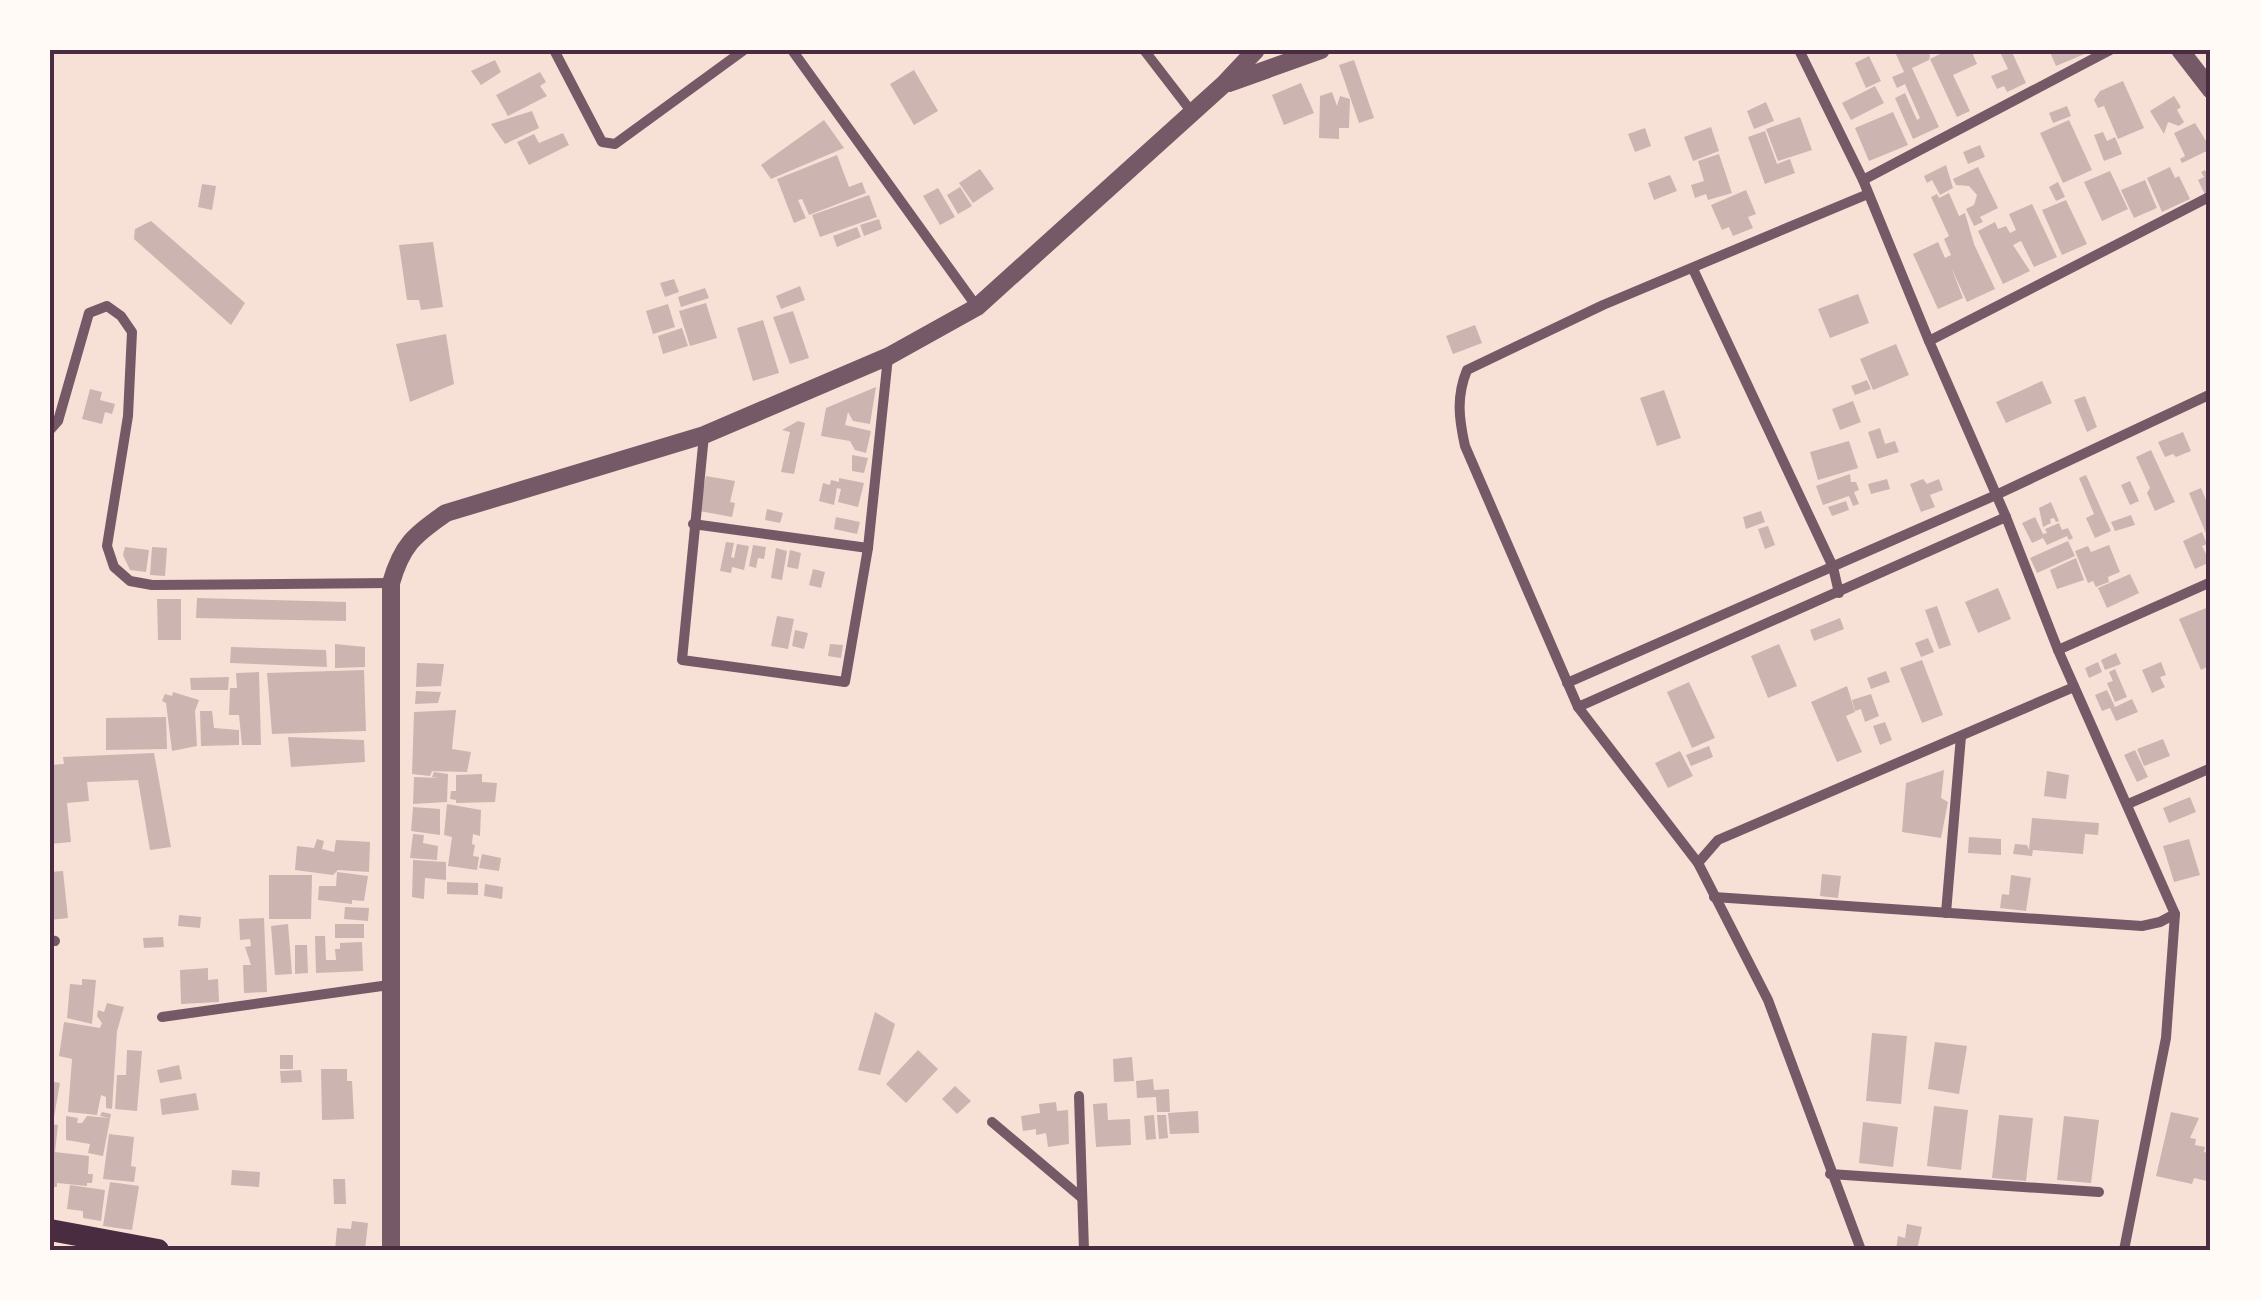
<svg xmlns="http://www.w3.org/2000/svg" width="2261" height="1300" viewBox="0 0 2261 1300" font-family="'Fira Sans Condensed',sans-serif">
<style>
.building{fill:#ccb4b1}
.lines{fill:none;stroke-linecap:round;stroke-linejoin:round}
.minor{stroke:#755966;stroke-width:10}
.tertiary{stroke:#755966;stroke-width:18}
.trunk{stroke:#4a2c40;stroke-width:22}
.neatline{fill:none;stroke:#4a2c40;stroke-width:4}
</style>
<rect width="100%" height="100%" fill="#f7e1d7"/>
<g class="building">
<path d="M1894,50H1928L1930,56L1929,60L1912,68L1939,127L1913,139L1895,98L1905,93L1917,120L1920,118L1905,84L1897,88L1892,77L1904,72Z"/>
<path d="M1948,50H1971L1977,64L1953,75L1970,111L1957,117L1930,59Z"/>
<path d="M1999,50H2011L2026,83L2007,92L2004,86L1997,89L1991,76L2008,69Z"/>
<path d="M2049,50H2086L2087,53L2056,66Z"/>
<path d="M1869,56L1881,81L1866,88L1855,63Z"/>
<path d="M495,60L501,72L481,85L471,71Z"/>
<path d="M1354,60L1374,118L1359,123L1339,65Z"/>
<path d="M914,70L938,111L914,125L890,84Z"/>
<path d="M540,72L546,82L540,86L547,96L508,116L496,95Z"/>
<path d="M2123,81L2144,128L2118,139L2104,106L2098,108L2094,100L2100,91Z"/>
<path d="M1301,83L1314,113L1284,125L1272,95Z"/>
<path d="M1875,86L1884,103L1851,120L1842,103Z"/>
<path d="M1332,92L1337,106L1340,96L1350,99L1349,128H1339V139L1319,138L1320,96Z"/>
<path d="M2174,96L2181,107L2177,110L2184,122L2179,126L2168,122L2164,134L2150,111Z"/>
<path d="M1766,102L1774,121L1754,129L1747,111Z"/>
<path d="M2067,106L2071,116L2053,123L2049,113Z"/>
<path d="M532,111L539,128L505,144L491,124Z"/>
<path d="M1893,112L1908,145L1869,161L1855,128Z"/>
<path d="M1800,117L1812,150L1778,161L1766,129Z"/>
<path d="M824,120L844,148L771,179L761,165Z"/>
<path d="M2069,120L2092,170L2063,183L2040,133Z"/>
<path d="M2195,123L2211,149L2182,163L2180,159L2185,156L2174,133Z"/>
<path d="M1711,127L1719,151L1693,161L1684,137Z"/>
<path d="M1645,128L1651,146L1635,152L1628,134Z"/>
<path d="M1765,131L1777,164L1790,159L1795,173L1765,184L1748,137Z"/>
<path d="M2103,132L2107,141L2115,137L2122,154L2104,161L2094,135Z"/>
<path d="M563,133L569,145L529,165L517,142L534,134L539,143Z"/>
<path d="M1980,145L1985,157L1968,164L1963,152Z"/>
<path d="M1719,154L1732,193L1708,200L1706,194L1695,198L1691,185L1704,181L1698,161Z"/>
<path d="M837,155L849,187L862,182L866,193L809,215L802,199L798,200L806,218L794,223L777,179Z"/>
<path d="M1946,165L1953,188L1940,195L1932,180L1927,183L1924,176Z"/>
<path d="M1978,167L1998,208L1980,217L1983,222L1974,226L1966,209L1974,205L1977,195L1969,186L1956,185L1953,179Z"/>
<path d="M2170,167L2175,178L2179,176L2190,199L2162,212L2147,178Z"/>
<path d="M980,169L994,189L973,203L959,183Z"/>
<path d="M2205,170L2211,181V194L2206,197L2198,180L2204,177L2201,172Z"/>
<path d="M2110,171L2128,209L2102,221L2084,182Z"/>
<path d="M1670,175L1677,191L1654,200L1648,183Z"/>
<path d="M2145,180L2157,208L2134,218L2121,190Z"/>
<path d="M2058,182L2065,197L2056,201L2049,187Z"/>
<path d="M202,184L216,186L212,210L198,207Z"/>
<path d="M960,187L972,206L958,214L947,195Z"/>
<path d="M938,188L955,217L940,225L923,196Z"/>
<path d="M1746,190L1756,214L1748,217L1753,228L1733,236L1729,227L1722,230L1711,205Z"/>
<path d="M1949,193L1959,216L1965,213L1974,244L1995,289L1967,302L1951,267L1963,298L1938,309L1913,254L1938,242L1945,258L1951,255L1944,239L1949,236L1931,197L1937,194L1939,198Z"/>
<path d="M869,195L877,217L820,237L812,215Z"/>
<path d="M2066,200L2087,244L2062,255L2042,210Z"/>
<path d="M2032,204L2057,257L2034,267L2021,241L2013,245L2030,271L2003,284L1978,231L1995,222L1998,229L2006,226L2010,233L2016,230L2009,214Z"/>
<path d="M879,219L882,229L864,236L860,225Z"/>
<path d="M151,221L245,303L231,325L134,239L135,229Z"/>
<path d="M857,227L861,237L837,247L833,236Z"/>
<path d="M433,242L443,307L421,310L419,300H407L399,245Z"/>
<path d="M674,279L679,292L665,297L660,283Z"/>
<path d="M800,286L805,300L781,309L776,296Z"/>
<path d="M705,288L709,298L681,307L678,297Z"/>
<path d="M1858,294L1869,323L1830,338L1818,309Z"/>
<path d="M706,303L717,338L690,346L679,311Z"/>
<path d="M668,304L675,327L653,334L646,311Z"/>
<path d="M793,311L809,358L790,364L773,317Z"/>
<path d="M763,320L779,373L753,381L737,328Z"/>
<path d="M1475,325L1482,343L1453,354L1446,336Z"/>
<path d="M682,328L688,346L663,354L658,336Z"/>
<path d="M446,334L454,384L410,402L396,344Z"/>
<path d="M1896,344L1909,375L1873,390L1860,359Z"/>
<path d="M1867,380L1871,389L1855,395L1851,386Z"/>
<path d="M2042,381L2052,403L2006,423L1996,402Z"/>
<path d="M876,387L870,424L853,421L848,412L845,425L871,431L866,453L855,450L850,441L821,436L826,408Z"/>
<path d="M90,389L102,392L100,400L115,404L112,414L105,412L102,424L82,419Z"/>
<path d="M1664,390L1681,438L1657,446L1640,398Z"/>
<path d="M2085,396L2097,427L2087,432L2074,400Z"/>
<path d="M1853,401L1861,422L1840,430L1832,409Z"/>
<path d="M798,421L805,423L794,474L781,472L790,432L782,430Z"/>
<path d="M1880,428L1885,444L1895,441L1899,452L1877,459L1868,432Z"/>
<path d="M2183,432L2191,451L2176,457L2173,454L2165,457L2158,442Z"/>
<path d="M1849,441L1858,468L1818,480L1810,452Z"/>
<path d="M2151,450L2175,502L2155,511L2147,493L2150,488L2136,457Z"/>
<path d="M852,455L868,458L864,473L852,471Z"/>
<path d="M1850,474L1851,482H1856L1859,490L1854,492L1859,504L1853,506L1849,496L1823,505L1816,486Z"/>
<path d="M2086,475L2111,531L2095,538L2086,518L2094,514L2079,478Z"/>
<path d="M706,476L735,481L730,502L735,503L732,517L699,511Z"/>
<path d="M839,478L864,483L858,507L838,502L841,489L837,488L834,505L819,501L823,483L830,485L831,480L839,482Z"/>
<path d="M1887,479L1890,489L1871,494L1868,484Z"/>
<path d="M1923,479L1927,484L1939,479L1943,490L1930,495L1935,507L1921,512L1910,484Z"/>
<path d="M2130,481L2139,501L2130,505L2121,485Z"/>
<path d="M2201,488L2211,512V545L2189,493Z"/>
<path d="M1846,501L1849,510L1832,516L1828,507Z"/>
<path d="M2051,502L2059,521L2056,522L2054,518L2050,519L2051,523L2043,527L2039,508Z"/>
<path d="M767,509L783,513L780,523L765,520Z"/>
<path d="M1761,511L1765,522L1746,529L1743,517Z"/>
<path d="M2131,515L2135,525L2115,531L2111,522Z"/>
<path d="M836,517L860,522L857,534L834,529Z"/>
<path d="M2035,517L2043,534L2047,533L2045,529L2059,523L2062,530L2068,528L2073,538L2069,540L2067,536L2047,545L2043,538L2032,543L2022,523Z"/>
<path d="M1768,526L1775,545L1765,549L1758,529Z"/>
<path d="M2202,532L2207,544L2202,546L2210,562L2195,569L2183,541Z"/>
<path d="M2068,541L2075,556L2037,573L2030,558Z"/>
<path d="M726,542L734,543L731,557L734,558L737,544L749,546L744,570L732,567L731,573L720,571Z"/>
<path d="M753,545L766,547L764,559L758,558L756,568L749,566Z"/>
<path d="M2109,545L2120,572L2108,577L2109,582L2096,587L2093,581L2088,583L2075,551L2088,546L2091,552Z"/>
<path d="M125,547L149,550L146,572L130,570L123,555Z"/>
<path d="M152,547L167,548L165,576L150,575Z"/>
<path d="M776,548L787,551L782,580L771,578Z"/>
<path d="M790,550L801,553L798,569L787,567Z"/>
<path d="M2076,558L2084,580L2057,589L2050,570Z"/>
<path d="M813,569L825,572L821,588L809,585Z"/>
<path d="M2130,574L2139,593L2107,608L2098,588Z"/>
<path d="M1998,588L2011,619L1978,633L1965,602Z"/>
<path d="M197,598L346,602V621L196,618Z"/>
<path d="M157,599H181V640H158Z"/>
<path d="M1937,606L1951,645L1939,649L1925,610Z"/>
<path d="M2211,606V665L2201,670L2179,619Z"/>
<path d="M777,616L794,619L788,649L771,646Z"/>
<path d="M1840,618L1844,629L1814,641L1810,630Z"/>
<path d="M795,630L808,633L804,649L792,646Z"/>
<path d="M1928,638L1934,652L1921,657L1915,643Z"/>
<path d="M335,644L365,647V667L335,668Z"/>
<path d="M830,644L843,645L841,658L828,656Z"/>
<path d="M1779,644L1797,686L1768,698L1751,656Z"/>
<path d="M231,647L326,650L327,667L230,663Z"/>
<path d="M2116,653L2121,664L2105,670L2101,660Z"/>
<path d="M1922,660L1943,715L1922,723L1900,668Z"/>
<path d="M2098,662L2102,672L2089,678L2085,668Z"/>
<path d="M2161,662L2166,675L2160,677L2165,687L2152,693L2142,670Z"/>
<path d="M417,663L444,664L441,686L416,687Z"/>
<path d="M2115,669L2127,697L2115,702L2107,683L2113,681L2109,672Z"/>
<path d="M364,670L366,731L272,734L267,673Z"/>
<path d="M1886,671L1890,682L1871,689L1867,678Z"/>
<path d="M259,672L261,745H242L239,715H229L230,688H237L236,673Z"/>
<path d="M229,677L228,690H191L190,678Z"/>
<path d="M1689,682L1715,738L1692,748L1667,692Z"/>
<path d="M1847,686L1855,712L1846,716L1862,752L1837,762L1811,702Z"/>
<path d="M2107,690L2115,707L2132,699L2138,712L2116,721L2110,708L2102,711L2095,695Z"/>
<path d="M416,691L441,692L438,703L415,704Z"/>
<path d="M173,692L199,700L195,711L197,746L172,751L166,703L162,701L165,694L172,696Z"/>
<path d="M1871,694L1879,716L1865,722L1861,709L1855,711L1852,700Z"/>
<path d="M456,710L452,749L471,752L467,772L428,771H432L430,776L412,774L414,712Z"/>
<path d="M200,711H212L214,728L239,730V745L201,746Z"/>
<path d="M166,717L167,749L106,750V718Z"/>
<path d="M1885,722L1892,740L1880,745L1873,726Z"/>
<path d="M288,737L364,740L365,762L291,767Z"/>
<path d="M2163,739L2170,756L2144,766L2137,749Z"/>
<path d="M1709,746L1713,757L1691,766L1686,755Z"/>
<path d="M2135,750L2148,777L2137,782L2124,755Z"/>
<path d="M1680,751L1693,776L1668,788L1655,763Z"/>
<path d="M154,753L171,847L150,850L138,780L87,782L89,801L67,803L71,842L50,844V765L64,764L63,757Z"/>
<path d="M1944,770L1941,798L1948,802L1941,838L1902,832L1906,783Z"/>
<path d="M2047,771L2069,775L2066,799L2044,796Z"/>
<path d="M434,772L448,774L447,802L413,804L414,777L439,778L432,777Z"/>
<path d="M482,774V782L497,783L495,802L456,803V800L450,799L451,791H456V775Z"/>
<path d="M2190,797L2196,812L2169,823L2163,808Z"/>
<path d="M447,804L481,810L480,836L473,834L472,844L475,845L473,856L479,857L477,870L448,866L452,837L444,835Z"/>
<path d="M413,807L440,809V835L411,831Z"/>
<path d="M2032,818L2099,823L2098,835L2085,834L2083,854L2033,850L2032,856L2013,854L2015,844L2027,845L2029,850Z"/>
<path d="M413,834L424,835L423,843L438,846L437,860L410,858Z"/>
<path d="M1969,837L2001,839V855L1968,853Z"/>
<path d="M317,839L324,841L322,849L334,852L336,840L370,842L369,872L338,870L333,875L295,870L297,846L314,848Z"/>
<path d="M2189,839L2200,875L2174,882L2163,846Z"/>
<path d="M482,854L501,858L499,871L479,868Z"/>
<path d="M413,860L446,862V880L425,878L424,899L412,897Z"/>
<path d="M63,871L68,918L50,920V872Z"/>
<path d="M337,872L368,876L364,901L352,900V904L318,900L319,886H336Z"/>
<path d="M1822,874L1841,876L1838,898L1820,896Z"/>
<path d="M269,875H312L311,919H269Z"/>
<path d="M2011,875L2031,878L2026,911L2000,908L2002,894L2009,895Z"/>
<path d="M447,882L478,883V895L447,894Z"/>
<path d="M485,884L503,887L502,899L484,896Z"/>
<path d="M345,907L369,908L368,921L344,919Z"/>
<path d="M179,915L201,917L200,928L178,926Z"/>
<path d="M264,918L267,992L244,993L243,965H251L245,947L251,946L250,939L240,940L239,919Z"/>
<path d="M288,924L292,974L275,975L271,926Z"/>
<rect x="335" y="924" width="29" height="14"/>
<path d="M315,936H325L326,960H336L335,949H340V943L362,942L363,971L316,973Z"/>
<path d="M163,937L164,947L144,948L143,938Z"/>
<path d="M295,945H307L308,973L295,974Z"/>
<path d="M208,968V980L218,979L219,1002L181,1004L180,970Z"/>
<path d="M82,979L96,980L92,1024L67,1018L70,984L82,985Z"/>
<path d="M107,1003L124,1007L117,1031L112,1109L106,1108V1097L101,1095L97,1115L68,1112L72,1059L59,1056L64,1022L100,1028L102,1023L97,1016L98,1010L104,1012Z"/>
<path d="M875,1012L895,1024L880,1075L858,1070Z"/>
<path d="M1872,1033L1907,1036L1901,1104L1866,1101Z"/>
<path d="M1935,1042L1967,1046L1959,1094L1928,1089Z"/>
<path d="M127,1050L142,1051L137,1111L115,1109L117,1075H126Z"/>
<path d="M918,1050L938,1069L906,1103L886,1084Z"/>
<rect x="280" y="1055" width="13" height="14"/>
<path d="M1132,1057L1134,1081L1114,1082L1113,1059Z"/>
<path d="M179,1065L182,1079L160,1083L157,1070Z"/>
<path d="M321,1069H347V1081H352L354,1119L322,1120Z"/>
<path d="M301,1070L302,1082L281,1083L280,1071Z"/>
<path d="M1153,1079L1154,1090L1169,1089L1170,1112H1157L1156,1097L1137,1098L1136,1081Z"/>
<path d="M50,1081L60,1083L53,1123L50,1122Z"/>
<path d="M955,1086L971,1101L957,1114L942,1099Z"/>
<path d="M196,1093L199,1110L162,1115L160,1099Z"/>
<path d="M1056,1102L1057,1111L1068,1110L1069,1144L1048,1147L1046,1133L1036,1135V1129L1023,1131L1021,1116L1040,1113L1039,1104Z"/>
<path d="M1107,1103L1108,1120L1130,1119L1131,1145L1096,1147L1093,1104Z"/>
<path d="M1934,1106L1968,1110L1961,1170L1927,1166Z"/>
<path d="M1198,1111L1199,1133L1170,1134L1168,1113Z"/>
<path d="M102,1112L111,1114L103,1156L88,1153L90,1144L66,1140V1116L78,1118L77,1123H82L87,1116L110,1118L100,1116Z"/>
<path d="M2171,1112L2199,1118L2190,1138L2196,1139L2195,1145L2205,1147L2204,1152L2211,1154V1182L2194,1178L2192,1184L2156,1176Z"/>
<path d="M1154,1115L1156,1139L1146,1140L1144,1116Z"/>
<path d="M1157,1115H1166L1168,1138L1159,1139Z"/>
<path d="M1999,1115L2033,1118L2026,1181L1992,1178Z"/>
<path d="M2064,1116L2099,1120L2091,1183L2057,1180Z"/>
<path d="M1863,1122L1898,1127L1893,1167L1859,1163Z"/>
<path d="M50,1124L58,1125L55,1152L89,1156L88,1174H93L92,1183H87V1186L57,1183V1187H50Z"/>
<path d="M109,1134L134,1137L131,1166L136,1167L134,1182L103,1179Z"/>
<path d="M232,1170L260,1172L259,1187L231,1185Z"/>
<path d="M333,1179H345L346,1204H334Z"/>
<path d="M110,1182L139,1186L132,1230L103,1226Z"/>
<path d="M70,1185L105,1190L101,1221L83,1218V1211L67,1209Z"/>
<path d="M352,1221L368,1223L365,1250H335L337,1228L351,1229Z"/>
<path d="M1907,1224L1922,1227L1917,1250H1896L1898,1236L1905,1238Z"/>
</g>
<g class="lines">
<g class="minor">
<path d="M554,50L602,142L615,144L744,50"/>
<path d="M792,50L977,307"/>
<path d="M1144,50L1191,111"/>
<path d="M1799,50L1863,180L1929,341L2006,517L2058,650L2175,914L2166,1038L2124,1250"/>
<path d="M1863,180L2110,50"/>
<path d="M1693,269L1833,567L1839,593"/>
<path d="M1929,341L2211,196"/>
<path d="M50,430L58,421L89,313L107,306L121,316L132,332L128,416L107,546L114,567L130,581L152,585L391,583"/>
<path d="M704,435L682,660L845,682L868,548L888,357"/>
<path d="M693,524L868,548"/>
<path d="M2058,650L2211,582"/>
<path d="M1567,683L1996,495L2211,394"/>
<path d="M1578,707L2006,517"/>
<path d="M2128,804L2211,768"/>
<path d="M1698,863L1718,840L2074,687"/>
<path d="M1714,897L2142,926L2160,922L2175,914"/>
<path d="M1946,913L1961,736"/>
<path d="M50,940L55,941"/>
<path d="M162,1017L389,985"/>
<path d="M1079,1096L1084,1250"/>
<path d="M992,1122L1082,1198"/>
<path d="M1830,1174L2099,1192"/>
<path d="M1861,1250L1768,1000L1698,863L1578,707L1465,446C1459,419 1456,397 1467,370L1603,305L1868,194"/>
</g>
<g class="tertiary">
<path d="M2180,50L2211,90"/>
<path d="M1229,83L1321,50"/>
<path d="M391,1250V583C402,545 414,535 446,513L704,435L889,356L977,307L1224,84L1256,50"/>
</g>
<path class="trunk" d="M50,1230L158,1250"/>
</g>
<rect width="2261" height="1300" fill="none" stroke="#fffaf5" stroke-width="105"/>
<rect x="52" y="52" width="2156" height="1196" class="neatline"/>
</svg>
